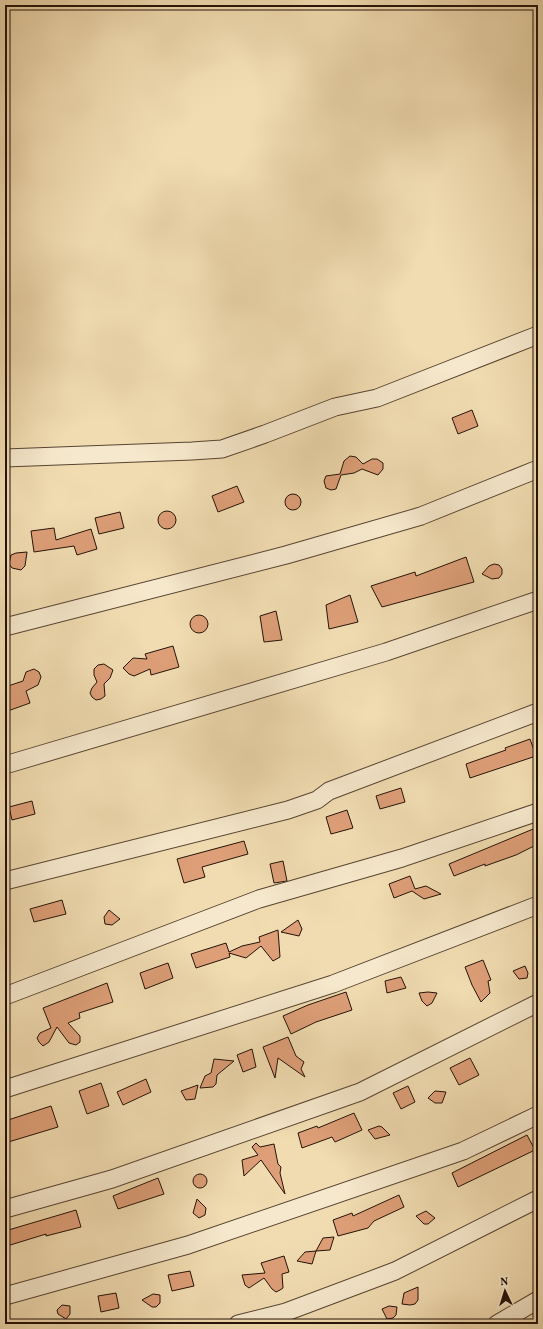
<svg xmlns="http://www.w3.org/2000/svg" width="543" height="1329" viewBox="0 0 543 1329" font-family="Vollkorn,serif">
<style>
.building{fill:#de9f78;stroke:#241208}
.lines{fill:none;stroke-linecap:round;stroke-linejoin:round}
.minor-casing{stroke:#574432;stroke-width:19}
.minor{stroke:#f6e8cc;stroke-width:17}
</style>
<rect width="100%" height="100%" fill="#f1dcb1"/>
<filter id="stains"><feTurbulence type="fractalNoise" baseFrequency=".005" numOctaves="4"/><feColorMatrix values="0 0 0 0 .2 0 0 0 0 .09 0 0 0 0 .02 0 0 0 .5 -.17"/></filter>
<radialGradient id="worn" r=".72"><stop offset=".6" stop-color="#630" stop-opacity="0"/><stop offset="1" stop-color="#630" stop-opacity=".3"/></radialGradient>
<g class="building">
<path d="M472,410L478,426L458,434L452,418Z"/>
<path d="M350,456L356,457L363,464L372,459H377L383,463V469L378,475L362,469L354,473L341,475L336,489L331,490L326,488L324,481L326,476L340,474L344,461Z"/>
<path d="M237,486L244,502L218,512L212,496Z"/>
<circle cx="293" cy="502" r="8"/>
<circle cx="167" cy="520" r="9"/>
<path d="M120,512L124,528L99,534L95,518Z"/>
<path d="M54,528L56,540L91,529L97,549L77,555L74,546L34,552L31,531Z"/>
<path d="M27,552L25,566L21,570L12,568L9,564L11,555L16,553Z"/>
<path d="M466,557L474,582L382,607L371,586L415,572L416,576Z"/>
<path d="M494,564L499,565L502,569V574L499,578L492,579L482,574L489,566Z"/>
<path d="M350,595L358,622L329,629L326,605Z"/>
<path d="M276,611L282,640L264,642L260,616Z"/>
<circle cx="199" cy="624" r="9"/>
<path d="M173,646L179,667L151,675L150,669L134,676L129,674L123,668L133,658L147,659L145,654Z"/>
<path d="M104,664L113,670L110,678L104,684L105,696L101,699L96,700L92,697L90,693L92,688L97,682L94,675V669L98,665Z"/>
<path d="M34,669L39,672L41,677L38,685L26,691L30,703L5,712V687L23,681L26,672Z"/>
<path d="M530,739L536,756L470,778L466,764L506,750L505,748Z"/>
<path d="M401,788L405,802L380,809L376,796Z"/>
<path d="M32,801L35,814L12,820L9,807Z"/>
<path d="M347,810L353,828L331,834L326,817Z"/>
<path d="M538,827V844L516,855L485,866V864L454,876L449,864Z"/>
<path d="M244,841L248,854L202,867L205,877L184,883L177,859Z"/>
<path d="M283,861L287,881L274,883L270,864Z"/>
<path d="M410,876L415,889L426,886L441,894L424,899L412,891L394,898L389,884Z"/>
<path d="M62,900L66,914L34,922L30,909Z"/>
<path d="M109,910L120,919L112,925L105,924L104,917Z"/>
<path d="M298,920L302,929L299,936L281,932Z"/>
<path d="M278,930L280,957L273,961L261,946L246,958L229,953L230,957L196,968L191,954L226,943L229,952L242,946L260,942L259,937Z"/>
<path d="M483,960L491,980L488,981L490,993L481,1002L472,985L465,967Z"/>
<path d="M168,963L173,978L145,989L140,973Z"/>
<path d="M525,966L528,973L527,978L519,979L513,971Z"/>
<path d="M401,977L406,988L387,993L385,981Z"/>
<path d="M107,983L113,1002L79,1013L80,1018L68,1023L80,1036V1042L76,1045L69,1043L57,1027L49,1042L43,1046L39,1042L37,1038L40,1033L51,1028L43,1008Z"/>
<path d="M346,992L352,1010L316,1022L291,1034L283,1016L308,1005Z"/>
<path d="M428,992L437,993L432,1003L427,1006L422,1001L419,993Z"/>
<path d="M288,1037L296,1056L304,1062L301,1069L305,1077L278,1058L275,1078L263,1047Z"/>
<path d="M252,1049L256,1067L243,1072L237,1055Z"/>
<path d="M470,1058L479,1075L459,1085L450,1068Z"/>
<path d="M214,1059L234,1061L217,1075L216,1084L213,1087L200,1088L205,1076L211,1073Z"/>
<path d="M146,1079L151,1092L123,1105L117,1092Z"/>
<path d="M101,1083L109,1106L87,1114L79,1091Z"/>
<path d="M198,1085L195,1099L186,1100L181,1091Z"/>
<path d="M408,1086L415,1102L401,1109L393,1093Z"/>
<path d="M435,1091L446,1092L442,1103H435L428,1098Z"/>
<path d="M51,1106L58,1127L5,1143V1121Z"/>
<path d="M354,1113L362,1130L335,1142L332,1137L302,1148L298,1133L317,1126L318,1128Z"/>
<path d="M379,1126L382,1127L390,1135L375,1139L368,1130Z"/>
<path d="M527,1135L535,1150L458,1187L452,1173Z"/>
<path d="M256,1143L260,1147L274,1144L278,1164L281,1167L280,1173L285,1194L261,1160L244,1176L242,1160L258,1155L252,1147Z"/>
<circle cx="200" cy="1181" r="7"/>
<path d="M158,1178L164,1194L118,1209L113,1196Z"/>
<path d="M399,1195L404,1207L374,1221L368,1228L338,1236L333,1220L352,1213L353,1216Z"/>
<path d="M197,1199L206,1208L205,1215L199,1218L193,1213Z"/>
<path d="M76,1210L81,1227L46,1236V1234L7,1246L5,1231Z"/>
<path d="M426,1211L435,1218L428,1224H424L416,1216Z"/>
<path d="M334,1237L330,1250L316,1251L323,1238Z"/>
<path d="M316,1251L312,1264L297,1261L305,1252Z"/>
<path d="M284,1256L289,1272L282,1274L283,1288L280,1290L276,1292L272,1289L264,1278L249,1288L245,1285L242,1275L265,1273L261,1263Z"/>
<path d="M190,1271L194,1286L172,1291L168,1275Z"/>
<path d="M418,1287V1300L415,1304L410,1305L402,1304L404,1293Z"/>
<path d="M116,1293L119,1308L101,1312L98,1296Z"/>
<path d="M153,1294L160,1295V1303L156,1307H152L142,1300Z"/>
<path d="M62,1305L70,1306V1314L66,1319L58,1314L57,1310Z"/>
<path d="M389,1306L397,1307L396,1315L393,1318L387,1319L382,1309Z"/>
</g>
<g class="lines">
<g class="minor-casing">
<g id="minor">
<path d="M5,458L192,451L222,449L265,434L335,407L377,398L538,335"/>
<path d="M5,627L286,555L421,516L538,469"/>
<path d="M5,765L386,652L538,600"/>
<path d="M5,881L288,810L317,800L329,791L538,712"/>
<path d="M5,996L259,899L402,858L538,812"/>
<path d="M5,1089L333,984L538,905"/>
<path d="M5,1209L112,1179L360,1092L538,1003"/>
<path d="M5,1296L188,1245L463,1151L538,1115"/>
<path d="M238,1324L286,1312L395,1271L538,1199"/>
<path d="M497,1324L538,1300"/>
</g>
</g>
<use href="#minor" class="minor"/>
</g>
<rect width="543" height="1329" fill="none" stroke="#f1dcb1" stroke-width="20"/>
<rect x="6" y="6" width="531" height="1317" fill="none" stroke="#241208" stroke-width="2"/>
<rect x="10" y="10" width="523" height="1309" fill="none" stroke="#241208"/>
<g transform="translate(505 1291) rotate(356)" stroke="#f6e8cc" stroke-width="3" paint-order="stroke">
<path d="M0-3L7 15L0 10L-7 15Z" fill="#241208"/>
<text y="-6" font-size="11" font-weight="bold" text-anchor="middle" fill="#241208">N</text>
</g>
<rect width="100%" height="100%" filter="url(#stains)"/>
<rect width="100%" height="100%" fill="url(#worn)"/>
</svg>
